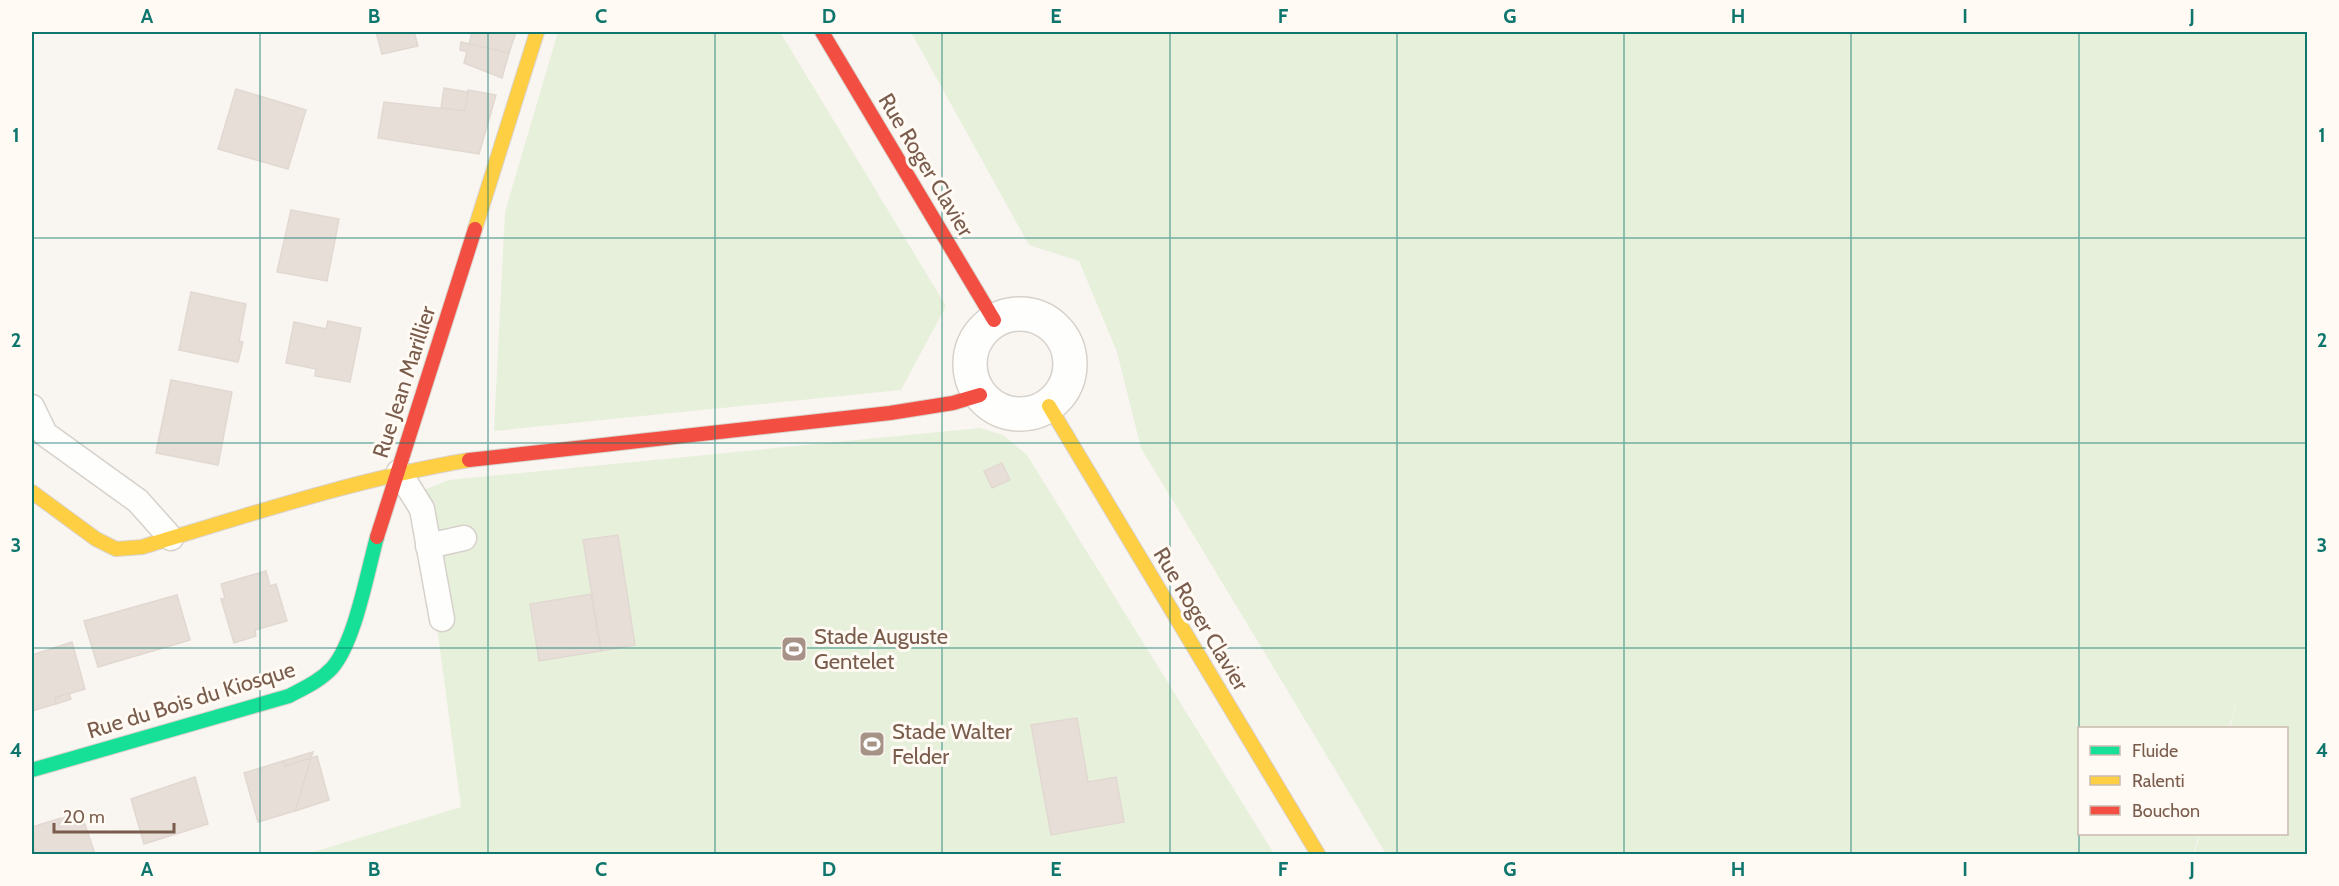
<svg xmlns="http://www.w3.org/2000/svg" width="2339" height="886" viewBox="0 0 2339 886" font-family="Cabin,sans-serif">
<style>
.green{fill:#e7f0db}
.building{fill:#e6ded7;stroke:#e2d8d2;stroke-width:1.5}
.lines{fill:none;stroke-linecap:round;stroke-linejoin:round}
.lane-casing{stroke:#d7d1cb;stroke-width:27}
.street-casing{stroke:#d7d1cb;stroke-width:36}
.fast-casing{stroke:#d9d2cb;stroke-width:16}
.slow-casing{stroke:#d9d2cb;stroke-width:16}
.jam-casing{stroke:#d9d2cb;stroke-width:16}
.lane{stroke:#fefefd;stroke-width:24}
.street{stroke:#fefefd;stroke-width:33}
.fast{stroke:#16e098;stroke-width:14}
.slow{stroke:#ffcf43;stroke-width:14}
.jam{stroke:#f24e42;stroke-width:14}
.grid{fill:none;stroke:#0f766e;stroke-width:1.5;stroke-opacity:0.55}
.labels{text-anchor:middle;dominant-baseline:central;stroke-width:6;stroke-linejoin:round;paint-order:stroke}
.street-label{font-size:22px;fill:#7a5c4d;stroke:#fffaf3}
.poi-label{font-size:22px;fill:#7a5c4d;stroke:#fffaf3;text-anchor:start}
.neatline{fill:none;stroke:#0f766e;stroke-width:2}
.grid-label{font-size:20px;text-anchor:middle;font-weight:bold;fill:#0f766e}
</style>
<rect width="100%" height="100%" fill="#f9f5f0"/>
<g class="green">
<path d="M558,32H780L946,306L901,390L494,431L505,212Z"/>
<path d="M911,32H2307V854H2194L2200,834H2286V728H2230L2239,693L2229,728H2080V834H2199L2193,854H1386L1141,448L1117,352L1079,261L1029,245Z"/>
<path d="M980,428L1003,435L1027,455L1274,854H307L461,807L419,492L449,480Z"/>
</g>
<g class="building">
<path d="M376,32H414L418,46L382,54Z"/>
<path d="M472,32H516L509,53L469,44Z"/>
<path d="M461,42L509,53L502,78L464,63L467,52L460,50Z"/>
<path d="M444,88L468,92L465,111L441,108Z"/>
<path d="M236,89L306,110L288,169L218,149Z"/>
<path d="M468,90L496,95L479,154L378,138L384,102L465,111Z"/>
<path d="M291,210L339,219L327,281L277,272Z"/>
<path d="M191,292L246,304L239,341L243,342L238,362L179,350Z"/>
<path d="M328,321L361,328L350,382L315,376L316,369L286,363L294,322L326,329Z"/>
<path d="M171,380L232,392L218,465L156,453Z"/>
<path d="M1002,463L1010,480L992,488L984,471Z"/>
<path d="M618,535L635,645L601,651L583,540Z"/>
<path d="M266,571L270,586L276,584L287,621L255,630L256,636L234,643L221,599L225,598L221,584Z"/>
<path d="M591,594L601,651L539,661L530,604Z"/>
<path d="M177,595L190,640L98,667L84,621Z"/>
<path d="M72,642L85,689L55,698L56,704L32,711V655Z"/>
<path d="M69,693L71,699L56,704L55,698Z"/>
<path d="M1077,718L1088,782L1116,777L1124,822L1051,835L1031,725Z"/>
<path d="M313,752L311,758L285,766L283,761Z"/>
<path d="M317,756L329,800L295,811L311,758Z"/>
<path d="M311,758L295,811L258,822L244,773L283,761L285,766Z"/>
<path d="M195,777L208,824L144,844L131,799Z"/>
<path d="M70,816L72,822L60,826L58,819Z"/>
<path d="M58,819L60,826L83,819L95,854H35L32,827Z"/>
</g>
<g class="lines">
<g class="lane-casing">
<g id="lane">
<path d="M32,407L45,434L138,501L171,538"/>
<path d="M399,472L422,509L442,619"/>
<path d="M428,546L464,538"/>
</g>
</g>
<g class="street-casing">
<circle id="street" cx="1020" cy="364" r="50"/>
</g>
<g class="fast-casing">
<path id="fast" d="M32,770L289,696C304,688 320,681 332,668C355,642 367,573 377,537"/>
</g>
<g class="slow-casing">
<g id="slow">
<path d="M475,229L537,32"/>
<path d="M1049,406L1318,854"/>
<path d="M32,492L96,539L116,549L142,547C251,514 357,479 469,460"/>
</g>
</g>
<g class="jam-casing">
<g id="jam">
<path d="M822,32L994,320"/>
<path d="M469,460L890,413L953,403L980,395"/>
<path d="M377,537L475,229"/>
</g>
</g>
<use href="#lane" class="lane"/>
<use href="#street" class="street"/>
<use href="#fast" class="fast"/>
<use href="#slow" class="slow"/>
<use href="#jam" class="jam"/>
</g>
<path class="grid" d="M260,32V854M488,32V854M715,32V854M942,32V854M1170,32V854M1397,32V854M1624,32V854M1851,32V854M2079,32V854M32,238H2308M32,443H2308M32,648H2308"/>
<defs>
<g id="stadium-square" transform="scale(1.35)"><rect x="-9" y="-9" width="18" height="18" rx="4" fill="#a69286" stroke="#fffaf3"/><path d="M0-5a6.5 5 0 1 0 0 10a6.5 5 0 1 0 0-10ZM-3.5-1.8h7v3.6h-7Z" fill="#fff"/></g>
</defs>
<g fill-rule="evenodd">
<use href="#stadium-square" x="794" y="649"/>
<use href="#stadium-square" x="872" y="744"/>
</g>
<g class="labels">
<g class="street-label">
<text transform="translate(926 165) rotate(59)">Rue Roger Clavier</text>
<text transform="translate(404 382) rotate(-72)">Rue Jean Marillier</text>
<text transform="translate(1201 619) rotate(59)">Rue Roger Clavier</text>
<text transform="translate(191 700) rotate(-17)">Rue du Bois du Kiosque</text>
</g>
<g class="poi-label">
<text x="814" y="636">Stade Auguste<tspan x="814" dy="25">Gentelet</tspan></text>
<text x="892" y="731">Stade Walter<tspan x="892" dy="25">Felder</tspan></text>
</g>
</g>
<rect width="2339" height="886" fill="none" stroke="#fffaf3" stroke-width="66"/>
<rect x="2078" y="727" width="210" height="108" fill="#fffaf3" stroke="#cabbb1" stroke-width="1.5"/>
<rect x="2090" y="746" width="30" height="9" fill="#16e098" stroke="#cabbb1" stroke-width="1.5"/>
<text x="2132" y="757" font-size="18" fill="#7a5c4d">Fluide</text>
<rect x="2090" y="776" width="30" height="9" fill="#ffcf43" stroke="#cabbb1" stroke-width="1.5"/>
<text x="2132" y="787" font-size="18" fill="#7a5c4d">Ralenti</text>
<rect x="2090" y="806" width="30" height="9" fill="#f24e42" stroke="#cabbb1" stroke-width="1.5"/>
<text x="2132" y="817" font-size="18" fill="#7a5c4d">Bouchon</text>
<path d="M54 823v9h120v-9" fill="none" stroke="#7a5c4d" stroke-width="3"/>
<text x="63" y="823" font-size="18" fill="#7a5c4d" stroke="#fffaf3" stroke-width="4.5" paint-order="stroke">20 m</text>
<rect x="33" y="33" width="2273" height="820" class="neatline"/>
<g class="grid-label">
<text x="147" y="23">A</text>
<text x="374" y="23">B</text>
<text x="601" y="23">C</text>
<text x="829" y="23">D</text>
<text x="1056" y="23">E</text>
<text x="1283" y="23">F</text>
<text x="1510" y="23">G</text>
<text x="1738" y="23">H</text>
<text x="1965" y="23">I</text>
<text x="2192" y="23">J</text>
<text x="16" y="142">1</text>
<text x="2322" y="142">1</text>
<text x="16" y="347">2</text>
<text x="2322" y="347">2</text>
<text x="16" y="552">3</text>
<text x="2322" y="552">3</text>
<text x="16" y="757">4</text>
<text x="2322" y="757">4</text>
<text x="147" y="876">A</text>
<text x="374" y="876">B</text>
<text x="601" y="876">C</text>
<text x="829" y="876">D</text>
<text x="1056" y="876">E</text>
<text x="1283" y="876">F</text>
<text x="1510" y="876">G</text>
<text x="1738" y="876">H</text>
<text x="1965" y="876">I</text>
<text x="2192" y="876">J</text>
</g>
</svg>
